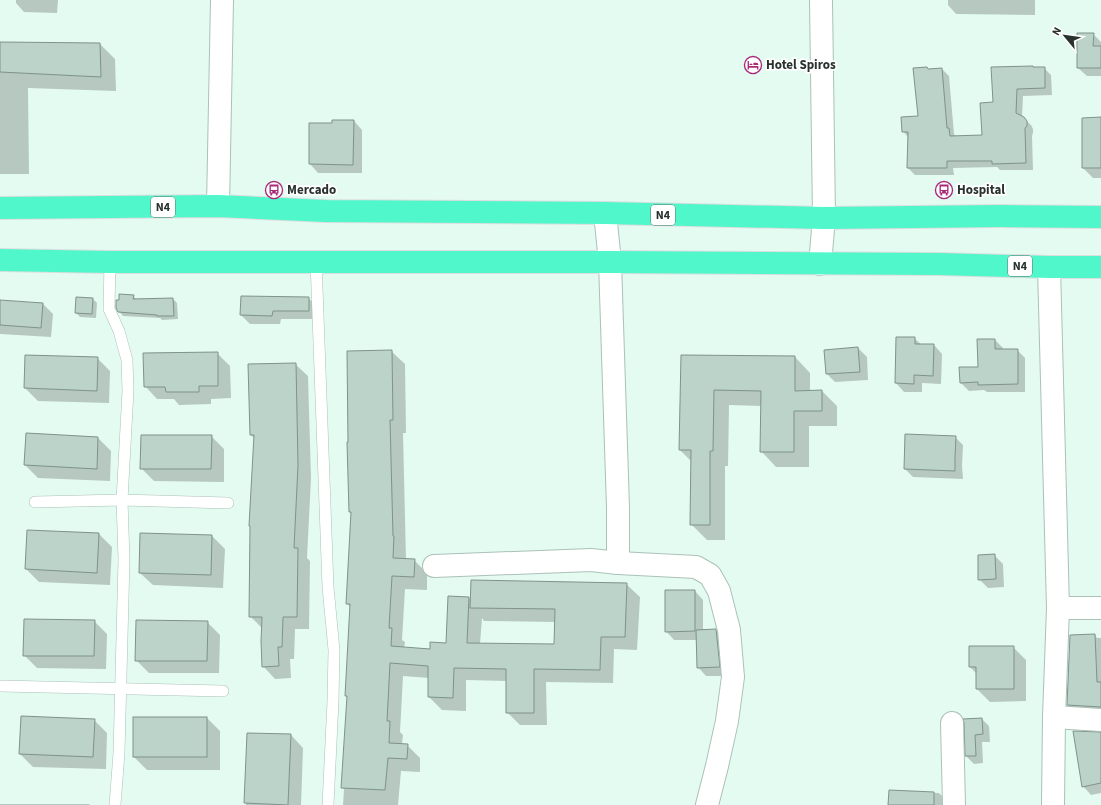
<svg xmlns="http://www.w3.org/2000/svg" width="1101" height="805" viewBox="0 0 1101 805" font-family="'Source Sans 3',sans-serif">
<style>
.shadow{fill:#0003;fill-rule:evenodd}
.building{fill:#bcd3c9;stroke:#7e938a}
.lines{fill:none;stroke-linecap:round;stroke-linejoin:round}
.service-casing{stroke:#abc1b8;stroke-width:12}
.minor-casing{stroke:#abc1b8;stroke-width:24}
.trunk-casing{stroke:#dddede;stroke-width:24}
.service{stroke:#fff;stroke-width:11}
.minor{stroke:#fff;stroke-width:22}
.trunk{stroke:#50f7ca;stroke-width:22}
.labels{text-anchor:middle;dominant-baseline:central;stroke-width:3.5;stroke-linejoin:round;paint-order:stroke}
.shield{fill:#fff;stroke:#69706d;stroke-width:1}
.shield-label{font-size:12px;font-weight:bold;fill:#29322e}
.poi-label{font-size:13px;font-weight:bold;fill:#29322e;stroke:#fff;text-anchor:start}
</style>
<rect width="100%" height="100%" fill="#e4fbf1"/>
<g class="shadow">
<path d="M16,0H58L57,13L24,12L16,3Z"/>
<path d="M948,0H1035V15L956,14L948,5Z"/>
<path d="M1093,34L1101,42V76H1087L1078,68Z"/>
<path d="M0,43L100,44L115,59L116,91L28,88L29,174H0Z"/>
<path d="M927,68L929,70L942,69L949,76L954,134L956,137L983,136L994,103L1034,68H1044L1051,75L1052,95L1023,96L1022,117L1031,125L1033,129V133L1032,136L1033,170H1000L997,167L953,168L954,175H915L908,168V137L903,131L919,117Z"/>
<path d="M1101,118V178H1093L1083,168Z"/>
<path d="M354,121L362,130V173H318L310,164L333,124Z"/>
<path d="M133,296L137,300L173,299L177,303L178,319L162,320L160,318L123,316L119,311L120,301Z"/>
<path d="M308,298L317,306V319H281L280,324H250L241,315Z"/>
<path d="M93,299L97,303L96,318L80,317L76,313Z"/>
<path d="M0,301L43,304L53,314L51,337L0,334Z"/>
<path d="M914,338L922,345H934L942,354L941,384L922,383V392H904L896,383Z"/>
<path d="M995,340L1003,348V350H1017L1025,358V392H987L984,390L969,391L961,383L979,368Z"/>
<path d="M858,348L867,357L868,380L835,382L827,374Z"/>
<path d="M391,351L405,364L406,433H403L406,560H414L427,573V590L405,589L402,640L405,642L404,648L431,650L447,644L469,598L471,600L626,584L640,597L637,650L614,649L613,683L546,682L547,725H520L507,712V681L466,680V711L442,710L429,697V678L403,676L400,732L403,735L402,744L407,745L420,758V772L401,771L398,805H343L344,789L342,787L348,697L351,607L347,604L352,514L350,512ZM482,618L484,621L556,622L555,645L480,644Z"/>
<path d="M217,353L230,366L231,398L211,399V404L179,405L174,399H157L145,386Z"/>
<path d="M682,356L795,357L810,373V391H822L837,406V426H809V467H776L761,451L762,406L729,405L728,466H725V540H707L691,524L692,462L680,450Z"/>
<path d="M97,358L110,371L109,403L38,401L25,388Z"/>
<path d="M295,364L308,376L311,478L307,558L310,561L309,629H295L294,659H290L291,678L275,679L263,666L262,628L250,616L254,438L251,435Z"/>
<path d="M27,434L98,438L111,451L110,481L38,478L25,465Z"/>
<path d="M211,436L224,449V482L154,481L141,468Z"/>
<path d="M955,437L963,445L962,466L963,479L913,477L905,469Z"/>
<path d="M99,534L112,547L110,585L39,582L26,569Z"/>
<path d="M212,536L225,549L223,588L153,585L140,573Z"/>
<path d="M994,555L1003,564L1004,587L988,588L979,579Z"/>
<path d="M695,591L703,600V630H715L724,639L728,676H706L698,667L697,640H674L666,631Z"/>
<path d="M94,621L107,634L106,669L37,668L24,655Z"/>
<path d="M207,622L220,635L219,673H149L136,660Z"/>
<path d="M1095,635L1097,638H1101V715L1076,713L1068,705Z"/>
<path d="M1013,647L1026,660V701L990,702L977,689V674L970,667Z"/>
<path d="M207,718L220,731V770H147L134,757Z"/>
<path d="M982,719L989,726L990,742H982L983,763L974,764L966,756V723Z"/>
<path d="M94,720L107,733L106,769L33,767L20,754Z"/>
<path d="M248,734L291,735L303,748L301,805H246Z"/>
<path d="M1101,734V793L1091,795L1083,786Z"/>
<path d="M889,791L939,793L951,805H889Z"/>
<path d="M0,804H89L90,805H0Z"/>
</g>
<g class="building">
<path d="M1077,33H1094L1093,46H1101V68H1077Z"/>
<path d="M0,42L100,43L101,77L0,72Z"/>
<path d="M1033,66V67H1045V88L1017,89L1016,113L1024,117L1027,121V126L1025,128L1026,163L992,164V161H947V168H907L908,132H902L901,117L918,116L913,68L927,67L928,69L942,68L947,128H949L950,136L982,135L980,103L993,102L991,67Z"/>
<path d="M1101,117V168H1082V118Z"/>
<path d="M332,120H354L353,165L309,164V123H332Z"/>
<path d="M119,294L134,295L133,299L173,298L174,316H157V315L118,312L116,308V300H119Z"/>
<path d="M241,296L309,297V311H273L272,316L240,315Z"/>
<path d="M76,297L93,298L92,314L75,313Z"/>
<path d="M0,300L43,303L41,328L0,325Z"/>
<path d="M896,337H915V344H934L933,376L914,375V384L895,383Z"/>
<path d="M977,339H995V349H1018V384L978,385V382L960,383L959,367H978Z"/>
<path d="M858,347L860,372L826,374L824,350Z"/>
<path d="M392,350L393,420H390L393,536H394L393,558L415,559L414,577L392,576L389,628H392L391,646L430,649V642L446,643L448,596L469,597L467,643L554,644L555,609L470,608L471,580L627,583L625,637H601L600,670L534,669V713H506V669L454,668L453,698L428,697V666L390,663L387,721H390L389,743L408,744L407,759L388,758L385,790L341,788L347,696H345L350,604H346L351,512H349L347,442H348L347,351Z"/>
<path d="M218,352V386H199V392H166L165,387H144L143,353Z"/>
<path d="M25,355L98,357L97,391L24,388Z"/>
<path d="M681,355L795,356V391L822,390V411H794V452H760L761,391L714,390L713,451H710V525H690L691,450H679Z"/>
<path d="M296,363L298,465L294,548H298L297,617H283L282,647H278L279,666L262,667L261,641L262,617H249L250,526H249L254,435H250L248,364Z"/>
<path d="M26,433L98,437L97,469L24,465Z"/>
<path d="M905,434L956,436L955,457V471L904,469Z"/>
<path d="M141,435H212L211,469H140Z"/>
<path d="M27,530L99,533L97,573L25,569Z"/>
<path d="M140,533L212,535L211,575L139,573Z"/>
<path d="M995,554L996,579L978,580V555Z"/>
<path d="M665,590H695V631L665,632Z"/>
<path d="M24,619L95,620L94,656H23Z"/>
<path d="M136,620L208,621L207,661H135Z"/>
<path d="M716,629L720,667L697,668L696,630Z"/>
<path d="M1095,634L1097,682H1101V707L1067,705L1070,635Z"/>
<path d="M969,646H1014V689H976V667H969Z"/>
<path d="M21,716L95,719L93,757L19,754Z"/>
<rect x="133" y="717" width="74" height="40"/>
<path d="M982,718L983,734L975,735L976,756H965L964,723L963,719Z"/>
<path d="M1073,731L1101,732V783L1082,787Z"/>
<path d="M247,733L291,734L288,805L244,803Z"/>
<path d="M889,790L934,792V805H888Z"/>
</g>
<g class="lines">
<g class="service-casing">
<g id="service">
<path d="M316,261L328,587L334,650L333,701L328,805"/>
<path d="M110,262L109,309L119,331L127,360L128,391L122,500L124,560L119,753L115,805"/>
<path d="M35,502L122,500L228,503"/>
<path d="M0,686L223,691"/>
</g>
</g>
<g class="minor-casing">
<g id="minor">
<path d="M218,206L222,0"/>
<path d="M820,264L824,218L821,0"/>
<path d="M1049,267L1058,608L1054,717L1053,805"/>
<path d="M618,563L696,567L710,575L719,591L729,630L733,677L727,721L717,766L707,805"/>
<path d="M434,566L591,560L618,563V508L610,262L605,213"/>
<path d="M1058,608H1101"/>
<path d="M1054,717L1101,720"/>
<path d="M952,723L954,805"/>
</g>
</g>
<g class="trunk-casing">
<g id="trunk">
<path d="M0,208L218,206L326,211L605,213L824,218L1000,216L1101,217"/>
<path d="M0,260L110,262H610L939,264L1049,267H1101"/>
</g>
</g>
<use href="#service" class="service"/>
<use href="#minor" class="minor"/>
<use href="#trunk" class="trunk"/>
</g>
<defs>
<g id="hotel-ring" transform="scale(0.9)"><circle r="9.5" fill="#fff" stroke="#aa2a78" stroke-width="1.5"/><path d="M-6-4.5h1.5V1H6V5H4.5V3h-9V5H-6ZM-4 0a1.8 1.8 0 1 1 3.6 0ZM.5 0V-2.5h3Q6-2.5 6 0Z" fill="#aa2a78"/></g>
<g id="bus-ring" transform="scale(0.9)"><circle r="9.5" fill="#fff" stroke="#aa2a78" stroke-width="1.5"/><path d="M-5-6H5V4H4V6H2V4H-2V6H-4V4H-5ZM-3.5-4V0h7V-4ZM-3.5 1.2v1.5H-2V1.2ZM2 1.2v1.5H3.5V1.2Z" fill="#aa2a78"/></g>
</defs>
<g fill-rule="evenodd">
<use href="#hotel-ring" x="753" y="65"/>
<use href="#bus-ring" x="274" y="190"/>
<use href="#bus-ring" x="944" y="190"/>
</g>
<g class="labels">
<g class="shield">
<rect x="151" y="197" width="24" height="20" rx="3"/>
<rect x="651" y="205" width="24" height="20" rx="3"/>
<rect x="1008" y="256" width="24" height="20" rx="3"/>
</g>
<g class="shield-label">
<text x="163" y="207">N4</text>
<text x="663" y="215">N4</text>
<text x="1020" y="266">N4</text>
</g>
<g class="poi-label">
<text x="766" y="65">Hotel Spiros</text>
<text x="287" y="190">Mercado</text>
<text x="957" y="190">Hospital</text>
</g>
</g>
<g transform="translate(1065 36) rotate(299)" stroke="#ffffff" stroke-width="3" paint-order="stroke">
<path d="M0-3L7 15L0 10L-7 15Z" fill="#29322e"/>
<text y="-6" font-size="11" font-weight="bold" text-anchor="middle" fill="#29322e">N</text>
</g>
</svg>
